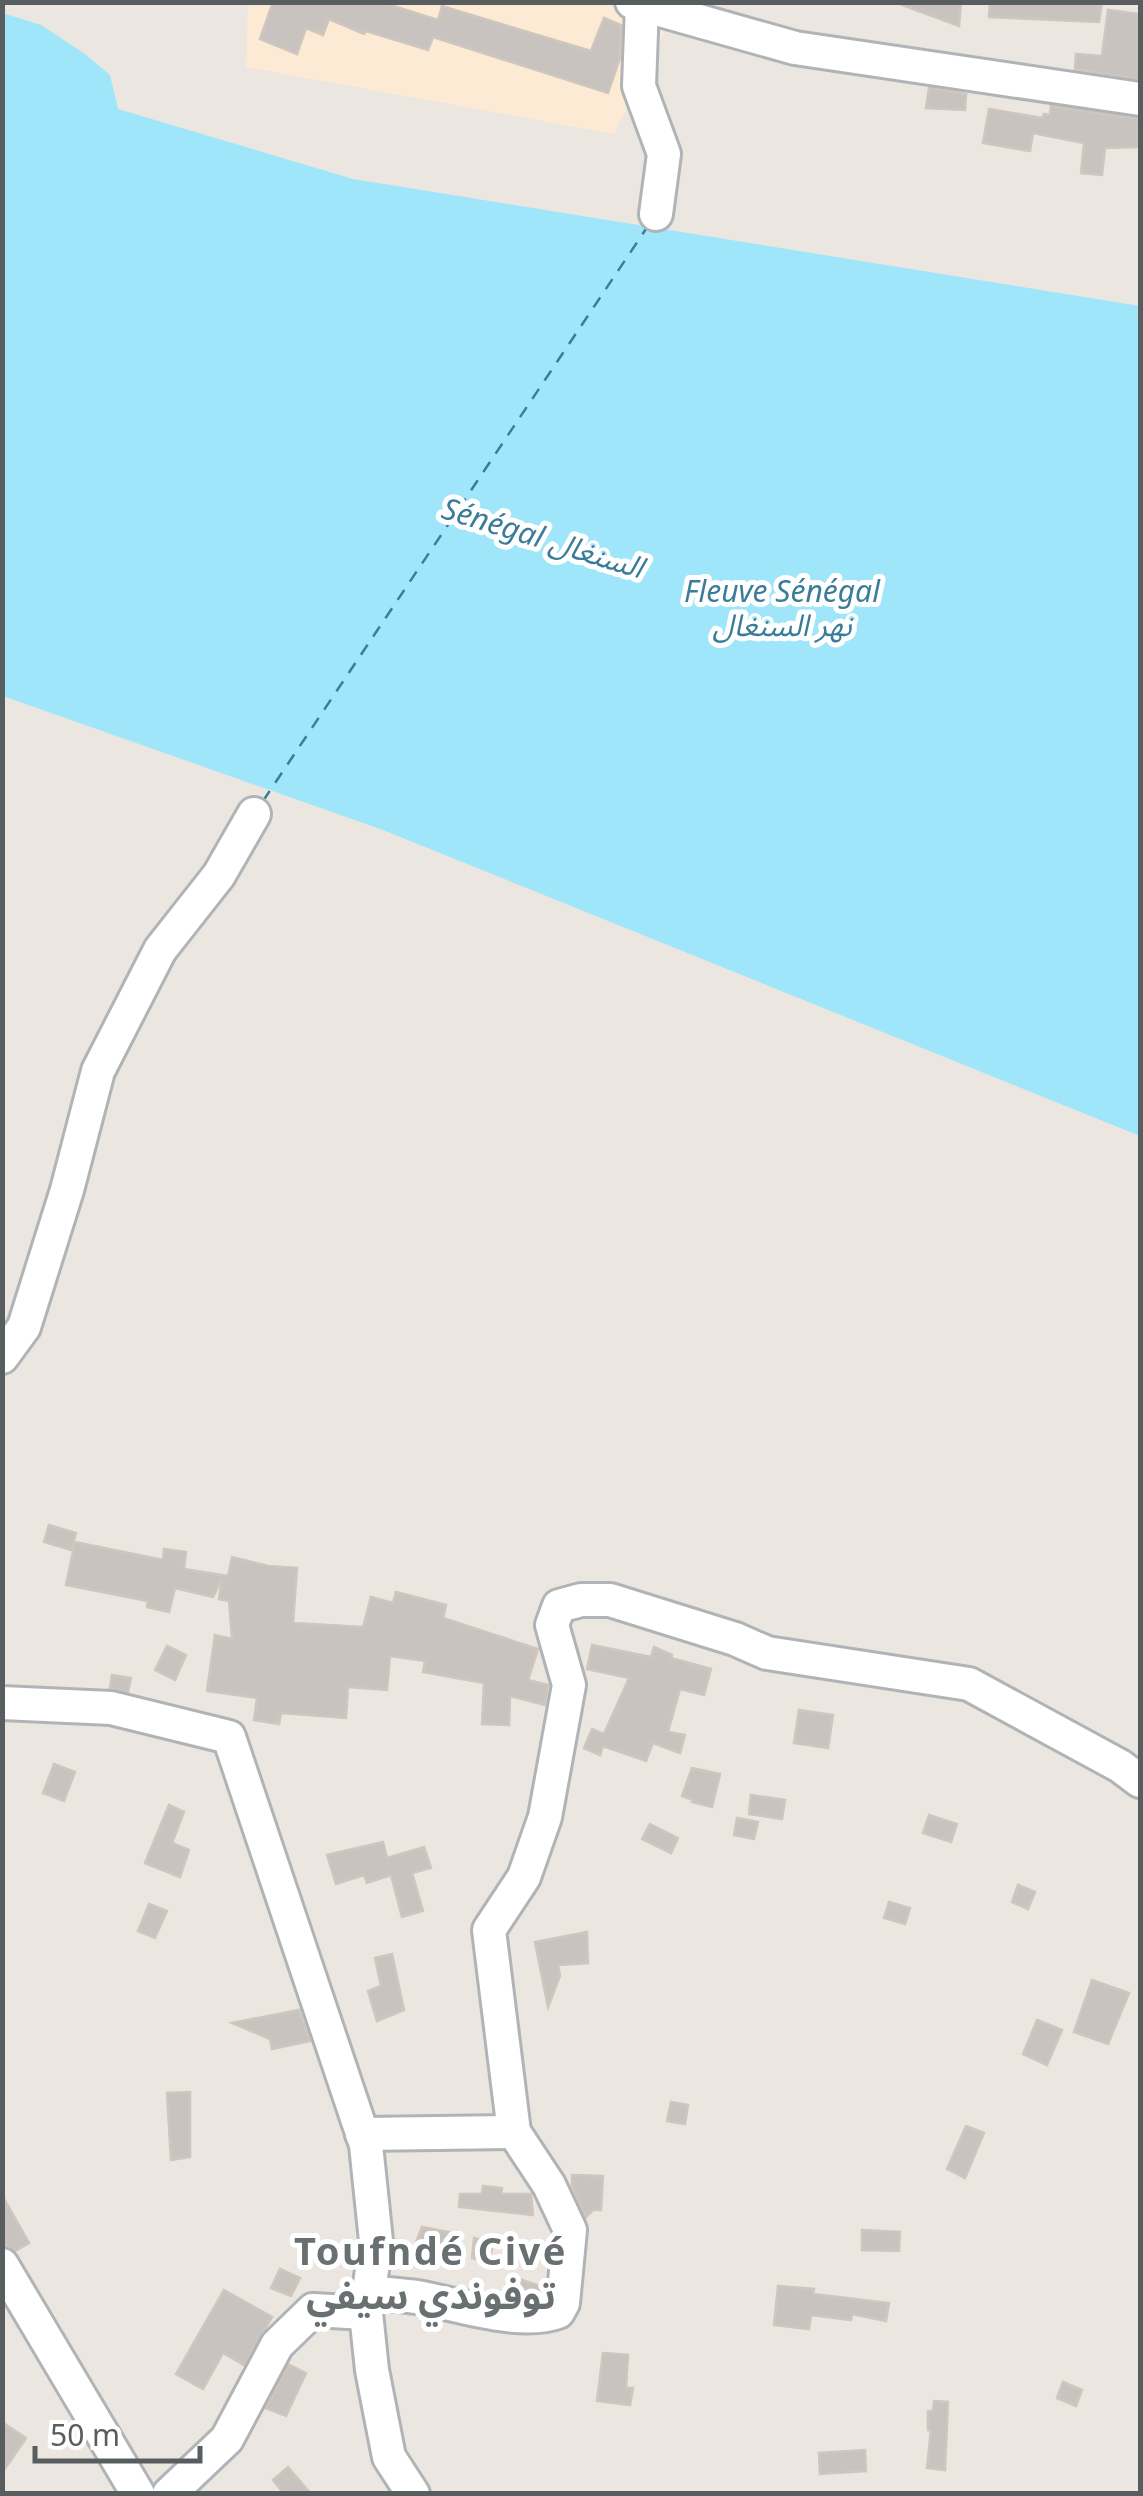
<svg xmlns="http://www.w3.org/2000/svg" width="1143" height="2496" viewBox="0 0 1143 2496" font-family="'Noto Sans','Noto Sans Arabic',sans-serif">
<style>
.commercial{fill:#fcead4}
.water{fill:#a0e6fa}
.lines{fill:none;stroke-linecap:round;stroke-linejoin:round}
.ferry{stroke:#3b7d99;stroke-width:2.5;stroke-dasharray:12 10;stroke-linecap:butt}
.building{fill:#c8c3bf;stroke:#cfc6be;stroke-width:2.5}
.minor-casing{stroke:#b0b4b7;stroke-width:38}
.minor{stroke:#fff;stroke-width:32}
.labels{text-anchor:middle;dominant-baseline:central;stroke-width:10;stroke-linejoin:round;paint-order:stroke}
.water-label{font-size:30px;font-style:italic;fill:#3b7d99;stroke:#fff}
.district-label{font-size:38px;font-weight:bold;letter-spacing:2.5px;fill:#697072;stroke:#fff}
</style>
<rect width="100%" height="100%" fill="#ebe6e0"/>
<path class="commercial" d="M611,2L669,23L614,134L246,67L248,3Z"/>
<path class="water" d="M3,13L41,25L85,54L110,75L118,109L353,179L1140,306V1136L383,830L3,696Z"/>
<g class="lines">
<path class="ferry" d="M263,801L648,226"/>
</g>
<g class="building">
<path d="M273,2H381L438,20L442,6L591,51L604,18L621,25L620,58L608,93L433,37L428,50L366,31L364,34L329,19L323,35L306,28L297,54L260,39Z"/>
<path d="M902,2H961L959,26L902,5Z"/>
<path d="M990,2H1102L1099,22L989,17Z"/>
<path d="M1108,10L1140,14V79L1075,69L1076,54L1102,56Z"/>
<path d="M929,88L966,94L965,110L926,108Z"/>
<path d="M1051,106L1140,119L1137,147L1105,148L1102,175L1081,173L1084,143L1033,133L1030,151L983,143L989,109L1042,118L1044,114L1050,115Z"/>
<path d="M49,1525L76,1533L71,1550L44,1542Z"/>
<path d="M75,1542L163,1560L164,1549L186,1552L184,1569L228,1576L232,1557L268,1566L297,1568L293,1623L363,1627L371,1597L393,1603L396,1592L446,1605L443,1618L538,1649L528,1680L548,1685L545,1705L510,1696L509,1725L482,1724L484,1683L423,1672L425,1661L390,1656L387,1690L348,1687L346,1718L281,1713L279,1724L254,1720L257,1698L207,1691L215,1635L232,1639L229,1601L219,1599L222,1579L213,1597L175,1588L169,1612L147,1607L148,1601L66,1585Z"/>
<path d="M592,1645L651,1657L654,1647L672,1655L671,1658L711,1669L704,1695L680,1689L668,1732L685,1735L680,1753L653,1743L646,1761L603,1746L600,1755L584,1748L592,1729L604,1734L629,1678L587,1669Z"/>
<path d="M167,1646L186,1655L175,1680L155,1670Z"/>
<path d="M112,1675L131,1678L128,1692L110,1688Z"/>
<path d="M799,1710L833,1715L828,1748L794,1743Z"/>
<path d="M54,1764L75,1772L64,1801L43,1793Z"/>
<path d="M692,1768L720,1774L712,1807L692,1802L693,1800L682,1796Z"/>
<path d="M751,1795L785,1800L782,1819L749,1814Z"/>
<path d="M169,1805L184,1812L172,1843L189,1850L180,1877L145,1863Z"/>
<path d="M929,1815L957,1824L951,1842L923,1833Z"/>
<path d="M737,1818L758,1822L754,1839L734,1835Z"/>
<path d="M650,1824L678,1838L671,1853L642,1839Z"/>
<path d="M383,1842L387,1858L424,1847L431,1868L412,1873L423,1911L402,1917L391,1875L367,1883L364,1875L336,1884L327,1855Z"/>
<path d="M1018,1885L1035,1892L1028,1909L1012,1902Z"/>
<path d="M889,1902L910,1908L905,1924L884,1918Z"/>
<path d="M149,1904L167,1911L155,1938L138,1931Z"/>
<path d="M587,1932L588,1963L558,1965L560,1976L548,2007L535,1942Z"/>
<path d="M392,1954L404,2010L377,2021L368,1991L381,1986L375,1958Z"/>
<path d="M1092,1980L1129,1993L1108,2044L1074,2032Z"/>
<path d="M299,2010L310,2041L272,2049L270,2039L232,2023Z"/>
<path d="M1037,2020L1062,2030L1047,2065L1023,2054Z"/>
<path d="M190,2092V2157L171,2160L167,2093Z"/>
<path d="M671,2102L688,2105L685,2124L667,2121Z"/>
<path d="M966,2126L984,2133L965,2178L947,2169Z"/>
<path d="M572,2175L603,2176L601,2210H593L586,2217L572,2186Z"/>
<path d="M483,2186L502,2188L501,2194H531L533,2215L459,2207L460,2194H482Z"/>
<path d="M2,2195L29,2243L15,2251L2,2243Z"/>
<path d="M422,2227L454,2233L449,2258L412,2253Z"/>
<path d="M862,2230L900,2232L899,2251L862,2250Z"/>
<path d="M474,2238L493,2243L489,2262L472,2258Z"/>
<path d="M280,2269L300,2278L291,2296L271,2288Z"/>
<path d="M522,2280L540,2286L537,2296H517Z"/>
<path d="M778,2286L814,2289L813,2294L889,2303L886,2321L852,2314L851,2320L811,2315L809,2329L774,2325Z"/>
<path d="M224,2290L272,2317L244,2365L223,2353L203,2389L176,2374Z"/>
<path d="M603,2353L628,2355L626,2388H633L630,2405L597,2401Z"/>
<path d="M289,2365L306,2373L286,2416L266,2408Z"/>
<path d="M1063,2382L1082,2390L1076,2406L1057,2398Z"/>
<path d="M934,2401L948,2402L945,2470L927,2468L931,2430H928V2411H933Z"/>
<path d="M2,2422L26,2438L2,2473Z"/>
<path d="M865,2450L866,2471L820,2474L819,2453Z"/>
<path d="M288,2467L311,2494H284L273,2480Z"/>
</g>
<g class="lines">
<g class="minor-casing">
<g id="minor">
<path d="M632,2L795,48L1140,99"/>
<path d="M642,5L639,86L664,154L656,214"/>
<path d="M2,1357L24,1327L67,1190L98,1071L160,950L219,875L254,814"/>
<path d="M2,1703L111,1708L229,1737L366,2145L376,2241L366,2313L372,2370L389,2457L413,2494"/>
<path d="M362,2134L514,2132"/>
<path d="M2,2265L138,2494"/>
<path d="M369,2292C385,2294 401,2295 417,2297C457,2304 520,2326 558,2312L563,2303L570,2230L549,2185L514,2132L489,1930L524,1877L545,1817L569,1685L552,1625L559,1606L581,1600H610L735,1639L767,1653L969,1684L1120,1766L1140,1781"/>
<path d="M169,2494L227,2439L277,2345L313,2310L366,2313"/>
</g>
</g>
<use href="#minor" class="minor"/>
</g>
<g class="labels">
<g class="water-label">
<text transform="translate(543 537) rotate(17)">Sénégal السنغال</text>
<text x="782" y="590">Fleuve Sénégal<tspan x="782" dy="34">نهر السنغال</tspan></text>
</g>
<g class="district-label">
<text x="431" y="2250">Toufndé Civé<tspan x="431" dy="44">توفوندي سيفي</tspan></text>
</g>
</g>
<rect width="1143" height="2496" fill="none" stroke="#585d60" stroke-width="10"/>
<path d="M35 2446v15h165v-15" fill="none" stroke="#585d60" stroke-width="5"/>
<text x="50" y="2446" font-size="30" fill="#585d60" stroke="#ffffff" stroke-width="8" paint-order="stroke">50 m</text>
</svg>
